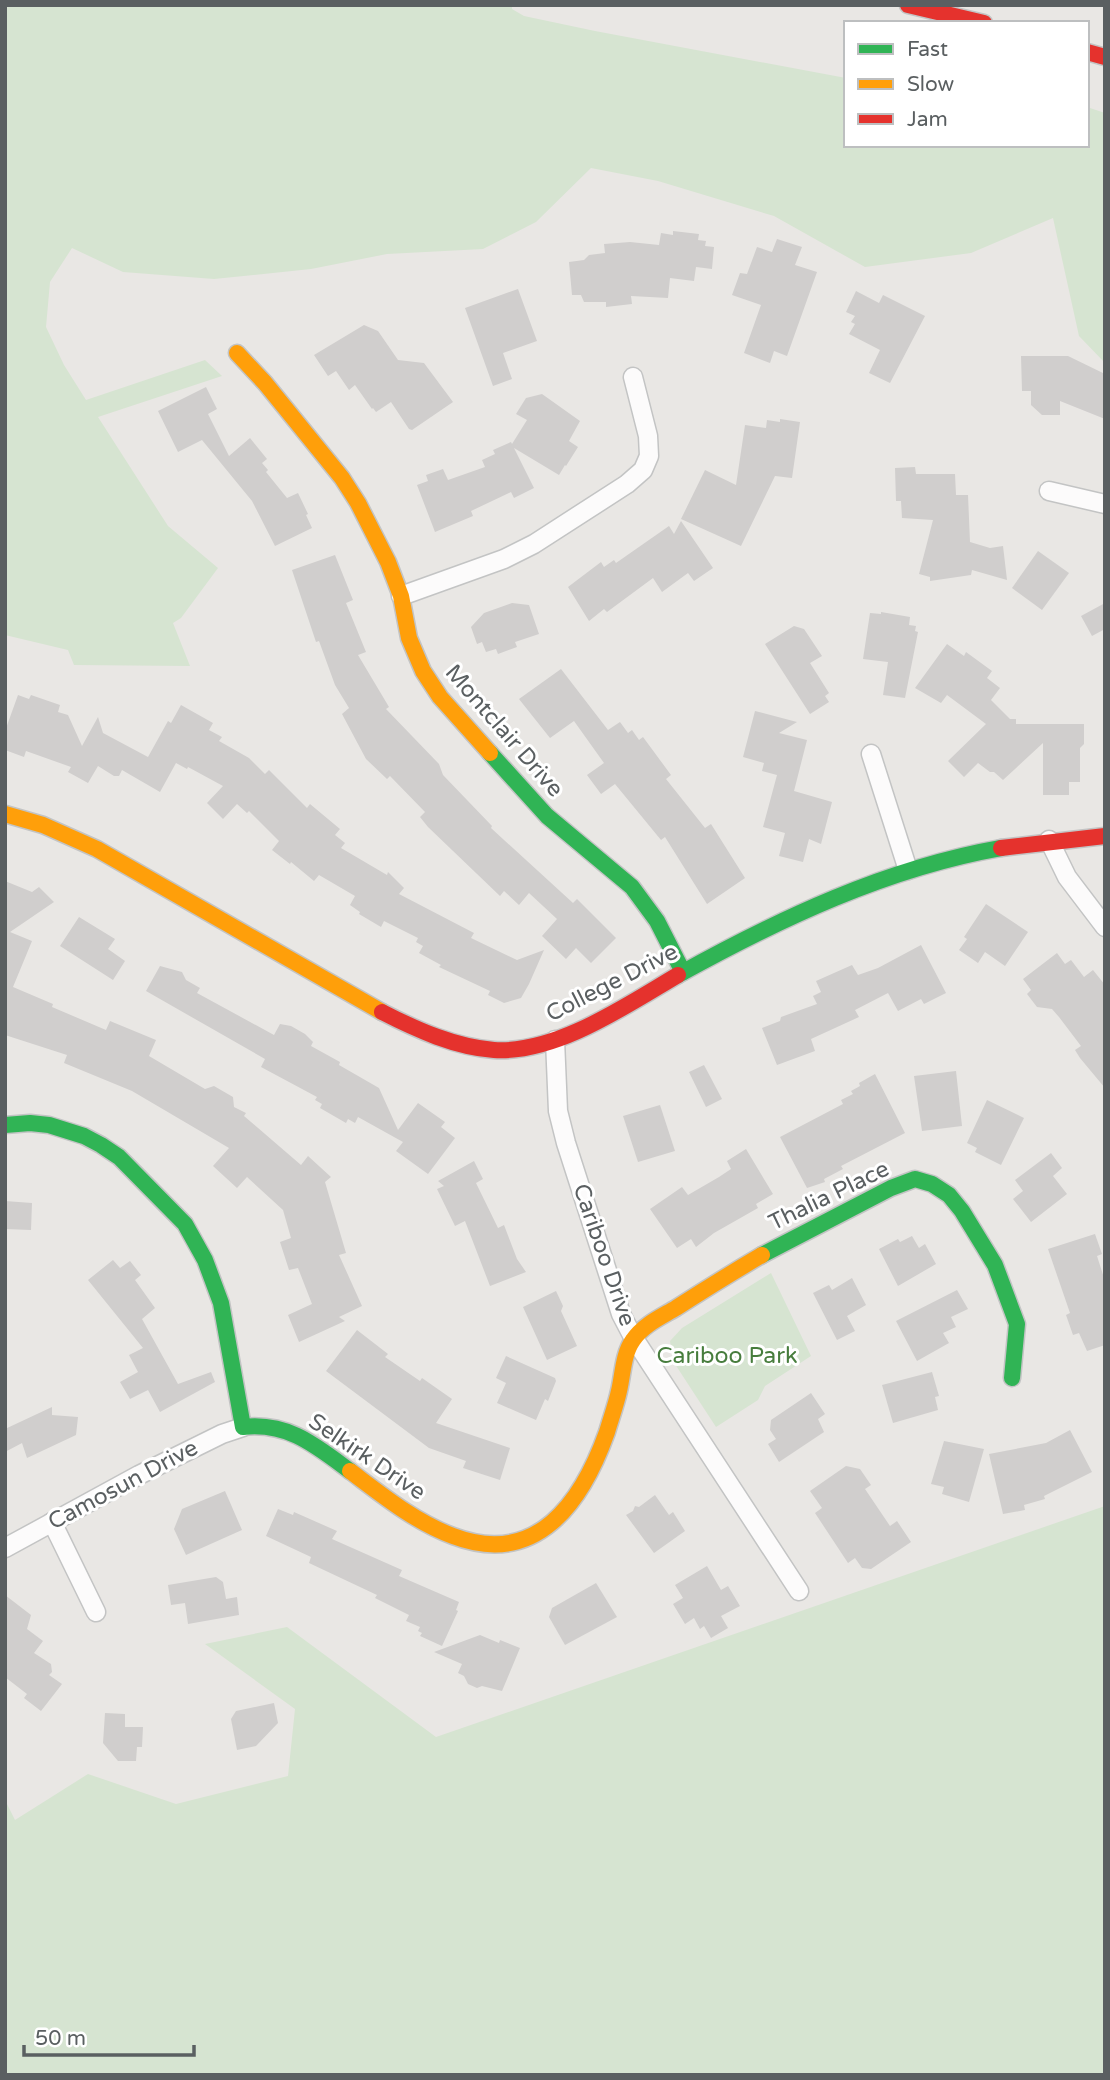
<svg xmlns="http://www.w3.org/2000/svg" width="1110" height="2080" viewBox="0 0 1110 2080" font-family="'Varela Round',sans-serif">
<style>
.green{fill:#d6e4d1}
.building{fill:#d0cecd}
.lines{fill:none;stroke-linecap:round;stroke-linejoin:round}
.street-casing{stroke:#c3c4c4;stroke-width:21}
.fast-casing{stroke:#c3c4c4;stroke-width:19}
.slow-casing{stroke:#c3c4c4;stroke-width:19}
.jam-casing{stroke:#c3c4c4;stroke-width:19}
.street{stroke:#fcfbfb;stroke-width:18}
.fast{stroke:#30b455;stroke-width:16}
.slow{stroke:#ff9f0a;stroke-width:16}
.jam{stroke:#e5322d;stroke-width:16}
.labels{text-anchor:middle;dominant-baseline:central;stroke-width:6;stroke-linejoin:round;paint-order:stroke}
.street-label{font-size:23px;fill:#5a5f61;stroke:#fff}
.park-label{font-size:23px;fill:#477d3d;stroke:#fff}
</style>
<rect width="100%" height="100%" fill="#e9e7e4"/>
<g class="green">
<path d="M5,5H512V9L524,16L595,31L846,78V145H1087V107L1105,113V363L1079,336L1053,218L971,253L865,267L774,216L658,181L591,168L536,222L483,249L387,254L311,269L214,279L123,272L72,248L50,282L46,327L64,365L86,400L205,360L222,376L98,417L168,526L218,568L181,618L173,623L190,666L74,665L68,650L5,635Z"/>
<path d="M771,1273L811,1356L765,1386L758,1400L716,1427L673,1361L670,1341L682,1328Z"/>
<path d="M1105,1506V2075H5V1800L15,1820L88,1774L176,1804L288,1776L295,1709L205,1644L287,1627L436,1737Z"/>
</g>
<g class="building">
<path d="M673,231L699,234L698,240L706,241L705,246L714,247L712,269L696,267L694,281L670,278L668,298L631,296L632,304L606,307V302H584L581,295H572L569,262L584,260L589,255L605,253L604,244L630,242L659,245L661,233L673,235Z"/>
<path d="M777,239L802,247L795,265L817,272L787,356L774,351L770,363L744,353L761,305L732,295L740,273L747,274L757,247L772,252Z"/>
<path d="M518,289L537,341L503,353L512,379L493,386L465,308Z"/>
<path d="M856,291L879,303L883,295L925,316L890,383L869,373L880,350L849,334L855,324L851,322L855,316L846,312Z"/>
<path d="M364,325L378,331L398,360L424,363L453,402L412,430L409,429L391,402L376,412L373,408L372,409L355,385L349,390L336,371L328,376L314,355Z"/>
<path d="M1021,356H1068L1105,374V419L1060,401V415H1042L1031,405V391H1022Z"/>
<path d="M206,387L217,409L208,414L229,456L250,438L267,459L262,463L268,470L266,472L287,498L298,493L308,514L306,515L312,528L275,546L252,501L202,440L178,452L158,411Z"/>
<path d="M542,394L580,421L569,441L578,447L566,466L565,465L559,475L514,448L534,488L514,498L511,492L471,511L473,516L435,532L417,485L428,481L426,475L443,469L448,480L485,467L482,460L495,454L493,450L511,442L512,444L527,420L516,414L526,398Z"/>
<path d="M780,419L800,422L792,478L775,476L741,546L681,519L705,470L736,485L745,425L766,428L767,420L780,422Z"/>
<path d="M915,467L916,474H955L956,495H968L970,542L990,548L1003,546L1007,580L972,570L971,575L930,581V577L919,574L933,520L902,518L901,501H896L895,468Z"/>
<path d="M681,521L713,568L694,581L688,573L662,592L653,578L607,612L604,609L589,621L568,587L601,562L604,567L614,560L616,563L669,526L674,534Z"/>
<path d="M1038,551L1069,573L1042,610L1012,588Z"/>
<path d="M335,555L353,600L346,603L366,652L358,655L389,707L386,709L439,764L443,775L492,826L491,828L573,903L577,899L616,938L591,963L576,948L566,959L542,936L557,919L529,893L519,905L504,891L500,896L428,827L420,817L425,812L390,776L387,779L366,759L342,714L349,708L335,685L319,641L316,642L292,570Z"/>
<path d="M512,603L529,605L539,634L515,642L517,647L498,654L496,649L486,652L482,642L477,644L471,627L484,613Z"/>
<path d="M1105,603V629L1092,636L1081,616Z"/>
<path d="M881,612L910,617L909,625L916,626L915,631L918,632L905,698L883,695L888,662L863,659L870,613L881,614Z"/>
<path d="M794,626L804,629L822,656L810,663L829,693L825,696L829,702L810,714L765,644Z"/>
<path d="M947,644L964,656L966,652L992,671L987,678L1000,688L991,700L1010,719H1016V724H1084V744L1080,748V782H1069V795H1043V743L1003,780L994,772H990L978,763L964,777L948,761L986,724L947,695L941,703L915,688Z"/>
<path d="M561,669L608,730L620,722L628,733L632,730L639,740L643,737L671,775L666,779L705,828L711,824L745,878L707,904L665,837L661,840L615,784L601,794L587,775L604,763L574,721L550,738L519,699Z"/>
<path d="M18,695L29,699L31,695L60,705L58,712L68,715L82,746L98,717L103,733L148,757L168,721L171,723L181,705L213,723L209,730L222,737L219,741L249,758L265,774L269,770L307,808L310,804L340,829L335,835L345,843L341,848L387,875L388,872L404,888L399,894L474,933L471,938L517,960L544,950L529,984L521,998L504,1003L488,995L490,991L439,967L441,965L419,953L423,946L416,942L418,938L384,921L381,927L359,914L360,912L350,905L355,896L319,875L314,881L291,862L290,864L272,850L279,841L249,811L247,813L237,804L223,819L207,803L223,786L188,767L187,769L176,763L160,792L122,770L119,776H114L98,766L88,783L68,772L71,767L26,751L24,757L5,750V731Z"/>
<path d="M755,711L797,722L779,733L807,740L794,791L832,802L821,844L809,839L803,862L779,856L785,833L763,827L777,775L762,771L764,763L743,757Z"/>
<path d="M5,881L32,892L39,887L54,902L10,932L32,941L13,987L53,1004L52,1007L106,1030L110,1021L156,1040L149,1056L205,1089L214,1086L233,1097L234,1107L246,1113L244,1116L301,1165L308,1156L331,1177L325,1182L346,1253L339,1255L362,1306L339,1317L345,1321L299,1342L288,1315L312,1304L298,1268L289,1270L280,1242L291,1238L283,1210L247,1177L237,1188L213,1166L229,1148L132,1091L64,1063L67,1055L5,1035Z"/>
<path d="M986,904L1028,932L1005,966L985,952L978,963L959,950L967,939L964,937Z"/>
<path d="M79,917L115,939L108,949L125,961L113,980L60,946Z"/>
<path d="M921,945L946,993L924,1004L921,999L898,1011L888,993L855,1010L859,1017L811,1039L815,1051L777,1065L762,1028L780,1021L781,1017L817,1004L813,996L821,992L816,981L852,965L858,975L878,968Z"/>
<path d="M1057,953L1065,964L1071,960L1084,977L1093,970L1105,985V1088L1080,1058L1075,1050L1081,1046L1059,1017L1052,1009L1037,1007L1027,994L1031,990L1023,979Z"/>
<path d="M160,966L182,972L186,980L200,988L197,993L274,1035L280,1024L291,1026L305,1034L313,1042L311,1046L340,1062L339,1065L379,1088L398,1130L418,1103L445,1122L441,1127L455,1138L428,1174L396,1151L403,1142L358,1117L355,1123L348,1119L346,1123L320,1108L322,1104L315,1100L317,1097L261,1067L265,1059L146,991Z"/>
<path d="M704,1065L722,1099L706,1107L689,1072Z"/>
<path d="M956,1071L962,1126L922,1131L914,1076Z"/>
<path d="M875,1074L905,1133L841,1166L843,1169L824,1179L825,1182L807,1188L780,1137L843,1104L841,1100L853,1094L851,1091L860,1086L859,1083Z"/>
<path d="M987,1100L1024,1118L1001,1165L975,1152L977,1148L967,1143Z"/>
<path d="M660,1105L675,1151L638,1162L623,1116Z"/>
<path d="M746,1149L773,1194L756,1204L758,1208L714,1233L696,1247L691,1239L677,1248L650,1209L682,1187L688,1195L719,1177L731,1169L727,1161Z"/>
<path d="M1051,1153L1062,1168L1053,1176L1067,1194L1031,1222L1013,1199L1023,1191L1015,1180Z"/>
<path d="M474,1161L483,1179L476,1183L498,1228L504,1225L517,1259L526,1272L490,1286L465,1221L455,1226L437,1189L444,1186L438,1181Z"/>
<path d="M5,1201L32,1203L31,1230L5,1229Z"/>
<path d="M1095,1234L1102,1254L1097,1256L1105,1281V1345L1087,1351L1079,1333L1073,1335L1066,1315L1070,1313L1048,1249Z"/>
<path d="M912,1236L919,1248L925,1244L936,1264L898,1286L879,1249L898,1239L900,1242Z"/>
<path d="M113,1260L120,1268L130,1261L141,1275L135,1280L155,1308L142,1319L178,1384L211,1372L215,1382L160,1412L148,1390L130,1399L120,1382L138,1372L129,1355L143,1348L88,1280Z"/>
<path d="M852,1278L866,1305L847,1316L855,1331L837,1340L813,1293L829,1285L832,1290Z"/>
<path d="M957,1290L968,1309L951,1317L956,1327L943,1333L949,1343L917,1361L896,1321Z"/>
<path d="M556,1291L563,1306L561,1311L577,1346L547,1360L523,1307Z"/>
<path d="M357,1330L388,1354L385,1357L420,1381L422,1378L452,1399L436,1423L510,1448L500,1480L463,1468L466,1461L429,1448L326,1371Z"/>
<path d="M506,1356L555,1378L556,1381L548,1401L545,1399L536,1420L497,1403L506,1383L496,1378Z"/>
<path d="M932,1372L939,1396L935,1397L938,1410L893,1423L882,1385Z"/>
<path d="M811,1393L825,1414L818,1419L824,1432L779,1462L768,1444L776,1439L770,1430L771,1420Z"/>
<path d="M52,1407V1415L78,1417L76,1435L27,1458L22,1443L5,1452V1429Z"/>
<path d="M1070,1430L1092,1472L1044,1496L1045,1499L1024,1505L1025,1510L1003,1514L989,1454L1046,1443Z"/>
<path d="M944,1441L984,1449L969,1502L942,1494L944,1487L931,1484Z"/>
<path d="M846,1466L860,1469L871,1485L865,1489L890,1526L897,1521L911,1542L871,1569L862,1568L855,1558L848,1563L815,1513L822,1508L810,1491Z"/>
<path d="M225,1491L242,1530L186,1555L174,1529L182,1509Z"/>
<path d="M655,1495L669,1515L673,1512L685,1531L654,1553L626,1515L633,1511L635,1506L639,1507Z"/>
<path d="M278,1509L293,1515L294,1512L337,1531L332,1539L402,1570L399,1576L459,1602L456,1610L458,1611L442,1646L420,1636L422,1633L418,1631L420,1627L406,1621L409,1615L375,1598L377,1595L309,1563L311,1557L266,1536Z"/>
<path d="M707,1566L721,1590L728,1586L740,1606L721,1616L728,1628L711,1638L704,1626L700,1629L694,1618L685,1624L673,1604L683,1598L675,1585Z"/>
<path d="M216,1577L223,1582L226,1599L237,1597L239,1615L188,1624L185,1603L171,1605L168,1585Z"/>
<path d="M596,1583L617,1617L565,1645L549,1617L552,1608Z"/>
<path d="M5,1595L31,1615L27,1629L43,1641L34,1653L51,1664L52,1672L49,1675L62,1684L41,1711L24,1698L27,1694L5,1677Z"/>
<path d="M480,1635L499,1643L500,1640L520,1648L502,1691L482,1686L477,1688L468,1684L464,1676L458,1673L462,1664L434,1652Z"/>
<path d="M274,1703L278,1723L256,1746L237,1750L231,1719L236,1711Z"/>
<path d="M105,1713L125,1714V1727H143L142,1747H137L136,1761H118L103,1743Z"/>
</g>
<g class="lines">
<g class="street-casing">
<g id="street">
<path d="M1049,491L1105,504"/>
<path d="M401,596L504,559L534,544L627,484L643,470L649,456L648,436L633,377"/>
<path d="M871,754L908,870"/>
<path d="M1049,840L1067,877L1105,927"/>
<path d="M555,1040L558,1111L566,1143L621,1314L633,1337L799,1591"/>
<path d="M52,1522L96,1612"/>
<path d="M5,1548L139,1475L222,1434L243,1427"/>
</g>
</g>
<g class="fast-casing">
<g id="fast">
<path d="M490,753L547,816L632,887L657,921L683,972"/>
<path d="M678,975C779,919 887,868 1001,848"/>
<path d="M5,1125L30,1123L49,1125L84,1136L101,1145L119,1157L185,1224L205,1260L221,1303L243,1427C288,1422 315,1445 350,1471"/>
<path d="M762,1255L891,1188L915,1179L932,1184L949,1195L962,1211L995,1265L1017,1324L1012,1378"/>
</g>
</g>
<g class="slow-casing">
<g id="slow">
<path d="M237,353L265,383L342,478L358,503L388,562L401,596L409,638L423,671L440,697L490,753"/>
<path d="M5,814L43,825L97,849L382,1012"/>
<path d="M350,1471C382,1495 415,1522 453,1536C537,1568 582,1502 607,1432C611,1418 616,1405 619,1391C623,1374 623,1354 633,1340C643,1325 661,1317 676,1308C704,1290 733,1272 762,1255"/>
</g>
</g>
<g class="jam-casing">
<g id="jam">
<path d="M908,5L984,23"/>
<path d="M1087,52L1105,57"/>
<path d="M1001,848L1105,836"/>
<path d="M382,1012C417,1030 455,1047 494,1050C556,1054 627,1005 678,975"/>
</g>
</g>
<use href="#street" class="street"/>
<use href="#fast" class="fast"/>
<use href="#slow" class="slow"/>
<use href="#jam" class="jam"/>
</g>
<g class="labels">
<g class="street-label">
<text transform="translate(504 731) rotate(49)">Montclair Drive</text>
<text transform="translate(612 983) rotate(-27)">College Drive</text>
<text transform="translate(829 1196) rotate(-26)">Thalia Place</text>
<text transform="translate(604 1255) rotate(71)">Cariboo Drive</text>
<text transform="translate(367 1457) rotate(34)">Selkirk Drive</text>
<text transform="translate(123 1485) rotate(-28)">Camosun Drive</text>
</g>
<g class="park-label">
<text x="727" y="1356">Cariboo Park</text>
</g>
</g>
<rect width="1110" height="2080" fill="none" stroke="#5a5f61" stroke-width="14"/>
<rect x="844" y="21" width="245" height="126" fill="#ffffff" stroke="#bdbfc0" stroke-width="2"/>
<rect x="858" y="44" width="35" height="10" fill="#30b455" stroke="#bdbfc0" stroke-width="2"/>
<text x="907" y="56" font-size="21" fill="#5a5f61">Fast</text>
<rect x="858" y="79" width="35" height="10" fill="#ff9f0a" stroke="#bdbfc0" stroke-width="2"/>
<text x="907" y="91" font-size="21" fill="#5a5f61">Slow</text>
<rect x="858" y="114" width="35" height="10" fill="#e5322d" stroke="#bdbfc0" stroke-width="2"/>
<text x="907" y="126" font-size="21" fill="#5a5f61">Jam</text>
<path d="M24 2045v10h170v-10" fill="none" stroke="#5a5f61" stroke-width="3.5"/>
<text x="35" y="2045" font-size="21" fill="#5a5f61" stroke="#ffffff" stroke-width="5" paint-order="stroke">50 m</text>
</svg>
